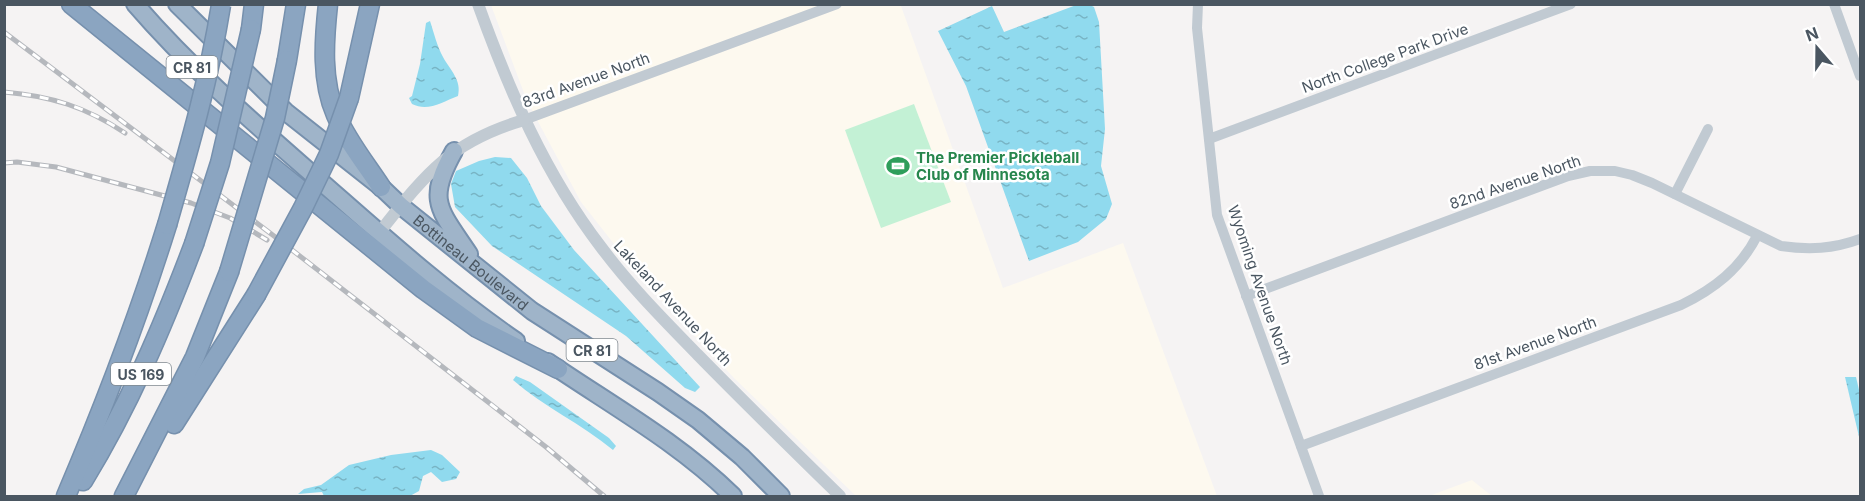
<svg xmlns="http://www.w3.org/2000/svg" width="1865" height="501" viewBox="0 0 1865 501" font-family="Inter,sans-serif">
<style>
.commercial{fill:#fdf9ef}
.pitch{fill:#c3f1d5}
.water{fill:url(#water-ripples)}
.lines{fill:none;stroke-linecap:round;stroke-linejoin:round}
.trunk-casing{stroke:#7690ad;stroke-width:20}
.motorway-casing{stroke:#7690ad;stroke-width:21}
.minor{stroke:#c1cad2;stroke-width:10}
.tertiary{stroke:#c1cad2;stroke-width:12}
.trunk{stroke:#9fb4c9;stroke-width:16}
.motorway{stroke:#8ba5c1;stroke-width:18}
.rail-casing{stroke:#b5b8bd;stroke-width:5}
.rail{stroke:#fff;stroke-width:3;stroke-dasharray:9;stroke-linecap:butt}
.motorway-bridge-casing{stroke:#7690ad;stroke-width:21;stroke-linecap:butt}
.motorway-bridge{stroke:#8ba5c1;stroke-width:18}
.labels{text-anchor:middle;dominant-baseline:central;stroke-width:5;stroke-linejoin:round;paint-order:stroke}
.shield{fill:#fff;stroke:#808990;stroke-width:1.5}
.shield-label{font-size:14px;font-weight:bold;fill:#4a5661}
.street-label{font-size:15px;fill:#4a5661;stroke:#fff}
.leisure-label{font-size:15px;font-weight:bold;fill:#27864d;stroke:#fff;text-anchor:start}
</style>
<defs>
<pattern id="water-ripples" width="26" height="14" patternUnits="userSpaceOnUse" patternTransform="scale(1.5)"><rect width="26" height="14" fill="#90daee"/><path d="M2 4q2-2 4 0t4 0M15 11q2-2 4 0t4 0" fill="none" stroke="#78b4c4"/></pattern>
</defs>
<rect width="100%" height="100%" fill="#f5f3f3"/>
<g class="commercial">
<path d="M491,5H903L901,6L1003,288L1123,243L1217,496H856L734,378L640,277L581,202L527,101Z"/>
<path d="M1472,480L1492,496H1429Z"/>
</g>
<path class="pitch" d="M914,104L951,202L881,228L845,130Z"/>
<g class="water">
<path d="M1079,4L1090,5L1094,7L1099,22L1105,129L1101,166L1112,204L1106,219L1078,242L1029,261L966,86L938,31L992,6L1004,32Z"/>
<path d="M430,21C434,33 437,46 443,57C450,70 462,80 458,96C442,102 428,112 412,104L409,98L412,96L420,64L426,23Z"/>
<path d="M495,157L511,158L527,178L541,206L574,250L700,387L695,392L685,388L626,336L492,246L455,207L451,184L456,171L479,161Z"/>
<path d="M516,376L530,382L609,438L616,446L613,450C582,424 544,407 513,380Z"/>
<path d="M1845,377H1856L1860,394V441Z"/>
<path d="M431,450L442,455L460,472L456,479L442,482L431,472L423,476L419,491L410,496H324L322,492L298,494L304,489L321,485L349,465L391,455Z"/>
</g>
<g class="lines">
<g class="trunk-casing">
<g id="trunk">
<path d="M135,4C191,69 255,124 319,180C383,236 446,293 516,341"/>
<path id="s1" d="M177,4L286,112L381,187L401,206L532,311L658,392L698,420L742,457L781,496"/>
<path d="M454,151C426,201 439,209 469,254"/>
<path d="M548,362C611,405 678,442 733,496"/>
</g>
</g>
<g class="motorway-casing">
<g id="motorway">
<path d="M71,4L423,289L477,328L558,369"/>
<path d="M328,4C324,41 321,81 336,115C347,141 366,164 381,187"/>
<path d="M251,29L254,4"/>
<path d="M287,60L296,4"/>
<path d="M349,98L370,4"/>
<path d="M174,424L256,295"/>
<path d="M83,481C129,406 163,326 194,244"/>
<path d="M66,496C104,407 138,318 167,225"/>
<path d="M124,496L195,357L229,272"/>
</g>
</g>
<g class="minor">
<path d="M1198,4L1197,28L1217,215L1319,496"/>
<path d="M1834,4L1860,76"/>
<path d="M524,120L837,4"/>
<path d="M1209,139L1571,4"/>
<path d="M1675,194L1708,129"/>
<path d="M1246,296L1568,176L1590,171H1615L1632,175L1652,183L1781,246C1809,250 1833,249 1860,239"/>
<path d="M1301,446L1681,305C1714,289 1740,269 1757,236"/>
</g>
<g class="tertiary">
<path d="M478,4C509,90 545,174 601,247C630,286 664,320 698,355C745,403 792,449 840,496"/>
<path d="M379,233C425,175 449,142 524,120"/>
</g>
<use href="#trunk" class="trunk"/>
<use href="#motorway" class="motorway"/>
<g class="rail-casing">
<g id="rail">
<path d="M4,32L274,236L546,447L604,496"/>
<path d="M4,92C51,96 86,107 125,133"/>
<path d="M4,163L17,162L56,167L191,203L230,218L267,240"/>
</g>
</g>
<use href="#rail" class="rail"/>
<g class="motorway-bridge-casing">
<g id="motorway-bridge">
<path d="M167,225C188,152 209,80 221,5"/>
<path d="M194,244L220,163L251,29"/>
<path d="M229,272L275,118L287,60"/>
<path d="M256,295L303,208L329,154L349,98"/>
</g>
</g>
<use href="#motorway-bridge" class="motorway-bridge"/>
</g>
<defs>
<g id="stadium-bare" transform="scale(1.8)"><path d="M0-5a6.5 5 0 1 0 0 10a6.5 5 0 1 0 0-10ZM-3.5-1.8h7v3.6h-7Z" fill="#2e9e5b" stroke="#fff" stroke-width="2.5" paint-order="stroke"/></g>
</defs>
<g fill-rule="evenodd">
<use href="#stadium-bare" x="898" y="166"/>
</g>
<g class="labels">
<g class="shield">
<rect x="166.5" y="56" width="51" height="22" rx="4.5"/>
<rect x="566.5" y="339" width="51" height="22" rx="4.5"/>
<rect x="111" y="363" width="60" height="22" rx="4.5"/>
</g>
<g class="shield-label">
<text x="192" y="67">CR 81</text>
<text x="592" y="350">CR 81</text>
<text x="141" y="374">US 169</text>
</g>
<g class="street-label">
<text transform="translate(1385 58) rotate(-20)">North College Park Drive</text>
<text transform="translate(586 80) rotate(-20)">83rd Avenue North</text>
<text transform="translate(1515 182) rotate(-19)">82nd Avenue North</text>
<text stroke="none"><textPath href="#s1" startOffset="392">Bottineau Boulevard</textPath></text>
<text transform="translate(1260 285) rotate(71)">Wyoming Avenue North</text>
<text transform="translate(673 303) rotate(47)">Lakeland Avenue North</text>
<text transform="translate(1535 343) rotate(-20)">81st Avenue North</text>
</g>
<g class="leisure-label">
<text x="916" y="157">The Premier Pickleball<tspan x="916" dy="17">Club of Minnesota</tspan></text>
</g>
</g>
<rect width="1865" height="501" fill="none" stroke="#4a5661" stroke-width="12"/>
<g transform="translate(1817 48) rotate(340)" stroke="#ffffff" stroke-width="4.5" paint-order="stroke">
<path d="M0-4.5L10 22L0 15L-10 22Z" fill="#4a5661"/>
<text y="-9" font-size="16" font-weight="bold" text-anchor="middle" fill="#4a5661">N</text>
</g>
</svg>
